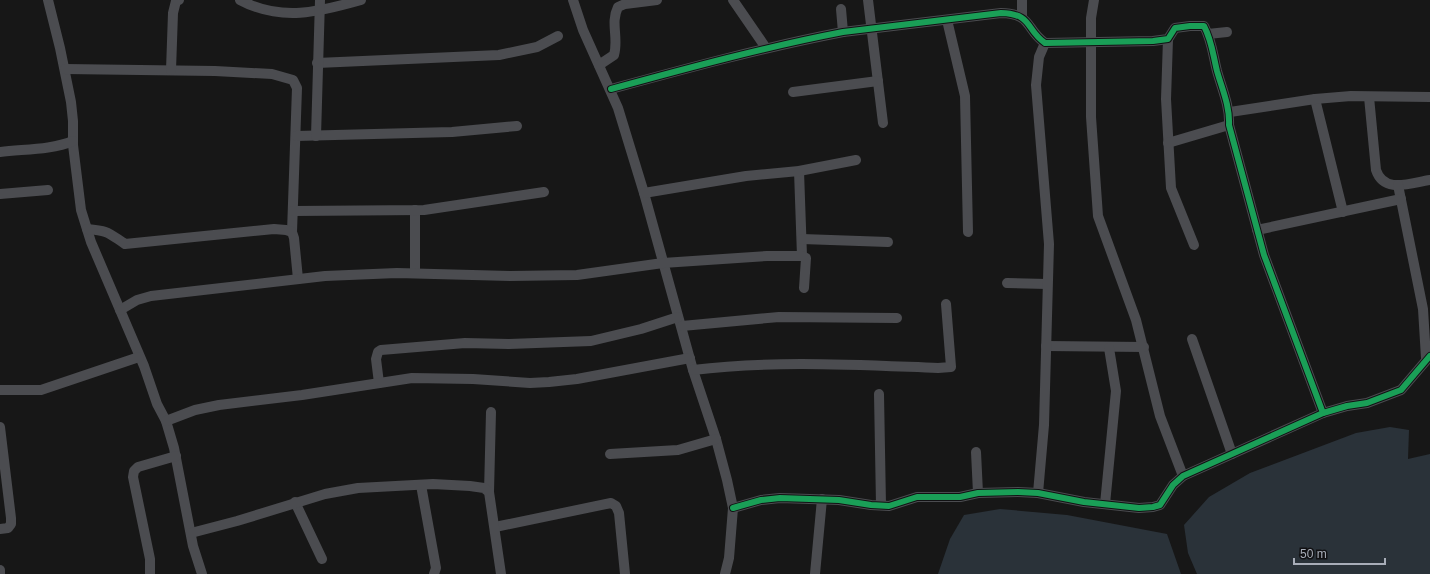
<svg xmlns="http://www.w3.org/2000/svg" width="1430" height="574" viewBox="0 0 1430 574" font-family="Helvetica,sans-serif">
<style>
.water{fill:#2a3239}
.lines{fill:none;stroke-linecap:round;stroke-linejoin:round}
.minor{stroke:#4b4c50;stroke-width:10}
.cycleway-casing{stroke:#111113;stroke-width:8}
.cycleway{stroke:#1a9f57;stroke-width:6}
</style>
<rect width="100%" height="100%" fill="#171717"/>
<g class="water">
<path d="M1390,427L1409,430L1408,459L1430,454V574H1197L1188,553L1184,525L1209,497L1250,473L1356,433Z"/>
<path d="M1000,509L1067,515L1167,534L1181,574H938L950,539L964,515Z"/>
</g>
<g class="lines">
<g class="minor">
<path d="M48,0L60,48L71,102L73,121V145L81,210L91,242L144,366L157,404L166,421L174,448L193,546L202,574"/>
<path d="M240,0C281,22 319,12 361,0"/>
<path d="M573,0L583,30L618,108L644,193L693,370L716,439L727,480L733,508L729,558L725,574"/>
<path d="M733,0L766,48"/>
<path d="M868,0L883,123"/>
<path d="M1094,0L1091,18V117L1098,216L1136,320L1160,416L1183,476"/>
<path d="M841,9L843,32"/>
<path d="M1022,17V0"/>
<path d="M947,20L965,96L968,232"/>
<path d="M1208,34L1227,32"/>
<path d="M1168,39L1166,99L1171,188L1194,245"/>
<path d="M317,63L499,55L537,47L558,36"/>
<path d="M599,65L614,55C619,38 610,23 618,7L625,4L657,0"/>
<path d="M65,69L215,71L272,74L293,80L297,88L292,232"/>
<path d="M171,70L173,13L176,1L179,0"/>
<path d="M611,89C688,68 765,47 843,32L1001,13C1033,14 1025,29 1045,43L1153,41L1168,39L1175,28L1190,26H1204C1212,41 1213,55 1217,71C1222,89 1230,106 1229,125L1264,255L1323,413"/>
<path d="M793,92L878,81"/>
<path d="M1369,97L1376,170C1384,194 1410,183 1430,180"/>
<path d="M1315,99L1343,212"/>
<path d="M1230,112L1315,99L1351,96L1430,97"/>
<path d="M296,136L452,132L517,126"/>
<path d="M316,136L320,0"/>
<path d="M1168,143L1229,125"/>
<path d="M0,152C24,149 51,150 73,141"/>
<path d="M799,171L802,256"/>
<path d="M1398,185L1423,309L1426,358"/>
<path d="M644,193L746,176L799,171L856,160"/>
<path d="M0,194L48,190"/>
<path d="M415,210V273"/>
<path d="M293,211L424,210L544,192"/>
<path d="M87,229C109,231 107,232 125,244L274,229L286,230L292,232L294,238L298,279"/>
<path d="M1257,230L1401,199"/>
<path d="M802,239L888,242"/>
<path d="M1007,283L1047,284"/>
<path d="M120,310L137,300L151,296L325,276L397,273L510,276L577,275L663,263L767,256H802L806,258L804,288"/>
<path d="M682,326L779,317L897,318"/>
<path d="M1192,339L1232,454"/>
<path d="M1046,346L1144,347"/>
<path d="M693,370C775,360 856,365 938,368L951,367L946,304"/>
<path d="M379,383L376,359L378,352L381,350L465,343L509,344L591,341L641,329L678,317"/>
<path d="M0,390H41L139,357"/>
<path d="M879,394L881,505"/>
<path d="M166,421L195,410L219,405L302,395L412,378L473,379L530,383L549,382L577,379L690,358"/>
<path d="M0,427L11,518V524L8,528L0,529"/>
<path d="M976,452L978,493"/>
<path d="M610,454L678,450L716,439"/>
<path d="M421,485L436,568L434,574"/>
<path d="M489,492L491,412"/>
<path d="M1038,493L1044,425L1049,244L1036,85L1039,57L1045,43"/>
<path d="M295,502L322,559"/>
<path d="M1105,504L1116,391L1109,348"/>
<path d="M733,508L761,500L780,498L839,500L871,505L889,506L917,497H960L978,493L1018,492L1038,493L1084,502L1139,508L1153,507L1160,505L1173,485L1183,476L1323,413L1347,406L1367,403L1401,390L1430,356"/>
<path d="M495,527L611,503L616,506L619,513L625,574"/>
<path d="M191,533L237,521L325,494L358,488L433,484L470,486L484,488L489,492L501,574"/>
<path d="M0,570V574"/>
<path d="M150,574V559L133,477L134,471L138,467L176,456"/>
<path d="M815,574L822,499"/>
</g>
<g class="cycleway-casing">
<g id="cycleway">
<path d="M611,89C688,68 765,47 843,32L1001,13C1033,14 1025,29 1045,43L1153,41L1168,39L1175,28L1190,26H1204C1212,41 1213,55 1217,71C1222,89 1230,106 1229,125L1264,255L1323,413"/>
<path d="M733,508L761,500L780,498L839,500L871,505L889,506L917,497H960L978,493L1018,492L1038,493L1084,502L1139,508L1153,507L1160,505L1173,485L1183,476L1323,413L1347,406L1367,403L1401,390L1430,356"/>
</g>
</g>
<use href="#cycleway" class="cycleway"/>
</g>
<path d="M1294 558v6h91v-6" fill="none" stroke="#a8adb8" stroke-width="2"/>
<text x="1300" y="558" font-size="12" fill="#a8adb8" stroke="#111113" stroke-width="3" paint-order="stroke">50 m</text>
</svg>
